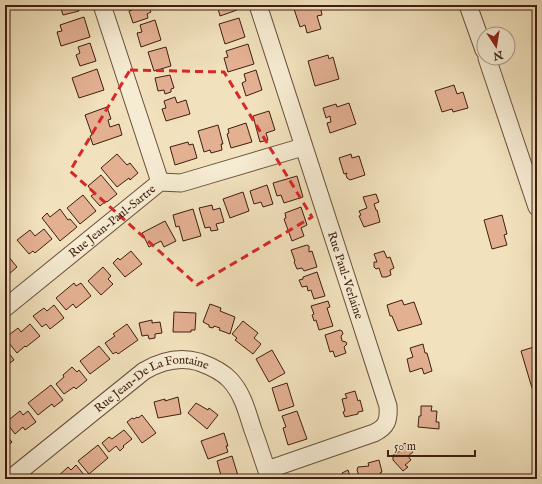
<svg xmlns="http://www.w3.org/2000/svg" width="542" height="484" viewBox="0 0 542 484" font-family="'IM FELL English',serif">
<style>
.building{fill:#e3b092;stroke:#3e1e11}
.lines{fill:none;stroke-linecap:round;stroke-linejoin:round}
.minor-casing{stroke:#6b4f3c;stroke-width:19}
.minor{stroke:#f6ecd3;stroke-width:17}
.marked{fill:none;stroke:#d62828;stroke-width:3;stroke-dasharray:8 5;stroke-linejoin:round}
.labels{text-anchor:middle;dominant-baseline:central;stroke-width:4;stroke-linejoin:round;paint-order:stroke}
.street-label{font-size:12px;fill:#3e1e11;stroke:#f6ecd3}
</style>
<rect width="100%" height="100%" fill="#f1e1bc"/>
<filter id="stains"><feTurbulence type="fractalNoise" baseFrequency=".005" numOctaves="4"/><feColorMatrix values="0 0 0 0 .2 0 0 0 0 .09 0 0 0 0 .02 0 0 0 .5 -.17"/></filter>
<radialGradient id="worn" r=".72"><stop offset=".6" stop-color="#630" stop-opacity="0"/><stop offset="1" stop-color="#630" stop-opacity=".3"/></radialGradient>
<g class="building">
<path d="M60,5H77L79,11L63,15Z"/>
<path d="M131,5H148L151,12L147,14L148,18L133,23L129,11L132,10Z"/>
<path d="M217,5H235L237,10L220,16Z"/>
<path d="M317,5H320L322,15L317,16L321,29L307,33L305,25L300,27L294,9L304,6L305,9Z"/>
<path d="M84,17L90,37L61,46L57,32L62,31L60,25Z"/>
<path d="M239,18L245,37L225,44L219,24Z"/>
<path d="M155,20L161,40L141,47L137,33L142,32L140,25Z"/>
<path d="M90,43L96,61L80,66L76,55L80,53L78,47Z"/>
<path d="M248,44L254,64L228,72L224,58L228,57L226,51Z"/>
<path d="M166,47L171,66L154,71L148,52Z"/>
<path d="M328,55L329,59L333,57L339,79L315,86L308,61Z"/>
<path d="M97,69L104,90L79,98L72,78Z"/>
<path d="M256,70L262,90L246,96L242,83L246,81L244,74Z"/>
<path d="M170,75L174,88L171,89V92L165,94L164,90L158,91L155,78Z"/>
<path d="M454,85L457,94L463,92L468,108L453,112L452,109L442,112L435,91Z"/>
<path d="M175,97L177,103L186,100L190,114L166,121L162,109L166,108L164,101Z"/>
<path d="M349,103L356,124L330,133L327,123L331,122L330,116L326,118L323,108L336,104L337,107Z"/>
<path d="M107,107L111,119L108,120L110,127L119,124L122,135L93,145L90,136L92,135L85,115Z"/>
<path d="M269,111L275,130L266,133L268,140L260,142L253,116Z"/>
<path d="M246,123L252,142L231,148L227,134L229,133L228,129Z"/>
<path d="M218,125L223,144H221L222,150L211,153L210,150L204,152L198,131Z"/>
<path d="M188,142L189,145L193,144L197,158L175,165L170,147Z"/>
<path d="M117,154L127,165L130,163L138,173L130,180L129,178L117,187L101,168Z"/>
<path d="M351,154L352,158L359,156L365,175L350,180L347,178L346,175L347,173L344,174L339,158Z"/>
<path d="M101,175L117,194L107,202L106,201L100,206L91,196L94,194L88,186Z"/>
<path d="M297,176L303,197L284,203L281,195L277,196L273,183Z"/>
<path d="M267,185L273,204L263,207L261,202L254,204L250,191Z"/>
<path d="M243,192L249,211L230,218L223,199Z"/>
<path d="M376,194L379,202L374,204L376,210H377L380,222L364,227L359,216L361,215L359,211L367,208L363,197Z"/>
<path d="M83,195L96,211L80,224L67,208Z"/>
<path d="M212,205L213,210L220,208L224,222L216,224L218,230L211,231L210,227L205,228L199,208Z"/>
<path d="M301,207L307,225L301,228L304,236L292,241L284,219L286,218L285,213Z"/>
<path d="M60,209L68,220L70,219L77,227L60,241L42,218L47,213L50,217Z"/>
<path d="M193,209L201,236L183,241L179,226L176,227L173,215Z"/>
<path d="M502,215L507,234L504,235L507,245L492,249L484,220Z"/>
<path d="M165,221L176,241L164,247L161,241L149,247L142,233Z"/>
<path d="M44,229L52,239L35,253L33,251L29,254L17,240L30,230L35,236Z"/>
<path d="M307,245L309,246V252L312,251L317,267L304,271L302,268L297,269L294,262L295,261L291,250Z"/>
<path d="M131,251L142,264L125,277L113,263L118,258L120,260Z"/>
<path d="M384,251L387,258L390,257L394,268L390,270L391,275L386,277H382L379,268L376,269L374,267V262H377L374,254Z"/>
<path d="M8,256L17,267L8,275L9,276L5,280V259Z"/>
<path d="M103,267L111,276L108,279L113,284L101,295L88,281Z"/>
<path d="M317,272L325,296L314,299L311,290L308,291L307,286L302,287L299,280L303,279V277Z"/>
<path d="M74,283L76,286L81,283L91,296L76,308L73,304L66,310L56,298Z"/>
<path d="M402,300L404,305L414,302L422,324L398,331L392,316H390L387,305Z"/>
<path d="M328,301L330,307L327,308L333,326L319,330L316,320L314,321L312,315L314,314L311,306Z"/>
<path d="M210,304L221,308L220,311L235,317L230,334L219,330L220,328L214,326L213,328L209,327V325L203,322Z"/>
<path d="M54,305L64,318L50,329L46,324L42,327L33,316L44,308L47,311Z"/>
<path d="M174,312L196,313L195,330H191V332H173Z"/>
<path d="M152,320V323L160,322L162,333L155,334V338L149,339L148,335L142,336L139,323Z"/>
<path d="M243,321L258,333L254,338L261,344L253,354L235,340L237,338L232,334Z"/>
<path d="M30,324L40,336L26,347L25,346L17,353L5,338L18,328L21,332Z"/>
<path d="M127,324L138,340L118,354L116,352L113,354L105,343L115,336L113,334Z"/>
<path d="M340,330L342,331L343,334L341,336L342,341L346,342L347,344L344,347L346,353L335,357L333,351L330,352L325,335Z"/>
<path d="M423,344L425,353H427L432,371L424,374L422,368L410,372L407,359L413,357L410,348Z"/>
<path d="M99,346L110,359L90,374L80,361Z"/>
<path d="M537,346V387L532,388L521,351Z"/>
<path d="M5,348L14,360L7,365L8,367L5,369Z"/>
<path d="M272,350L285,373L269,382L256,359Z"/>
<path d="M72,367L77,372L79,370L87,380L76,389L74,387L64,394L56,384L64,377L63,375Z"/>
<path d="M287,383L294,406L279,411L272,388Z"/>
<path d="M51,385L63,400L54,407L52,404L38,415L28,403Z"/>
<path d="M355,391L358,401L360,400L363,411L358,412V414L345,417L343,412L345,411L342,399L347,398L345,394Z"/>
<path d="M178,397L181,414L158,418L154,402L165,399V401Z"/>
<path d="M196,403L208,410L209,408L218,415L207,429L188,413Z"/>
<path d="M421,406H432L431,411H437L436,422H439V429L418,427L419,416H421Z"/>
<path d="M20,411L23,415L28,411L36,422L25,430L23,427L15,434L6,422Z"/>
<path d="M297,411L307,439L288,445L283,428L286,427L282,416Z"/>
<path d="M142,415L156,433L142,443L127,422L132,418L134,419L137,417L138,418Z"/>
<path d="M124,430L132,439L123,446L124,447L120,451L116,446L109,452L102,443L109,437L112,439Z"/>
<path d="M224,433L228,446H226L228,452L208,459L201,441Z"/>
<path d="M5,434L12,442L5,448Z"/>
<path d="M405,443L413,452L408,456L411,460L405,465L408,467L403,471L393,460V455L396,454L402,449L400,447Z"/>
<path d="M98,445L108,458L89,474L78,461Z"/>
<path d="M232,456L239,479H222L217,461Z"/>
<path d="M379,460L382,472L380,473L382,478L380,479H360L357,470L358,467L369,466L368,463Z"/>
<path d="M76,465L85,476L82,479H55L68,467L71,470Z"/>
<path d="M348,470L351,479H331L332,477L343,475L342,473Z"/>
</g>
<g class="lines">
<g class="minor-casing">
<g id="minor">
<path d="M102,5L160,182"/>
<path id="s1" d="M258,5L388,406C389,420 387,427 374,433L267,470"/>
<path d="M468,5L484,50"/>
<path d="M487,58L537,207"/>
<path id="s2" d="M5,308L160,182L181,183L303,147"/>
<path id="s3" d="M10,479L144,371C161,361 179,356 199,362C210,366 222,371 230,380C243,394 247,412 253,430C259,446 264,463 270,479"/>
</g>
</g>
<use href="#minor" class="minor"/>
</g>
<path class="marked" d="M130,70L224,72L312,217L197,285L70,171Z"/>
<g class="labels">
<g class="street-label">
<text stroke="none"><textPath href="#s2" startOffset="138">Rue Jean-Paul-Sartre</textPath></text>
<text stroke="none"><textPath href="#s1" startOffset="284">Rue Paul-Verlaine</textPath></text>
<text stroke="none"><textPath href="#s3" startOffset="175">Rue Jean-De La Fontaine</textPath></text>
</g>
</g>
<rect width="542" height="484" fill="none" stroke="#f1e1bc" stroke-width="20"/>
<rect x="6" y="6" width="530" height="472" fill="none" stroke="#3e1e11" stroke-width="2"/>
<rect x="10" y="10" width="522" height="464" fill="none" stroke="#3e1e11"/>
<g transform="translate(496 46) rotate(168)"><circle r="19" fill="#f6ecd3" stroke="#ac9a85"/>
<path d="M0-3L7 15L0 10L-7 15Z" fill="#8f2418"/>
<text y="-6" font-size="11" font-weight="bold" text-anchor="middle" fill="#3e1e11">N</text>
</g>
<path d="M388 450v6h87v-6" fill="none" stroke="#3e1e11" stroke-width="2"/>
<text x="394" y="450" font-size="12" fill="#3e1e11" stroke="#f6ecd3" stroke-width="3" paint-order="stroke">50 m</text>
<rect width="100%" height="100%" filter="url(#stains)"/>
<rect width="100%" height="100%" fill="url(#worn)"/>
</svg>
